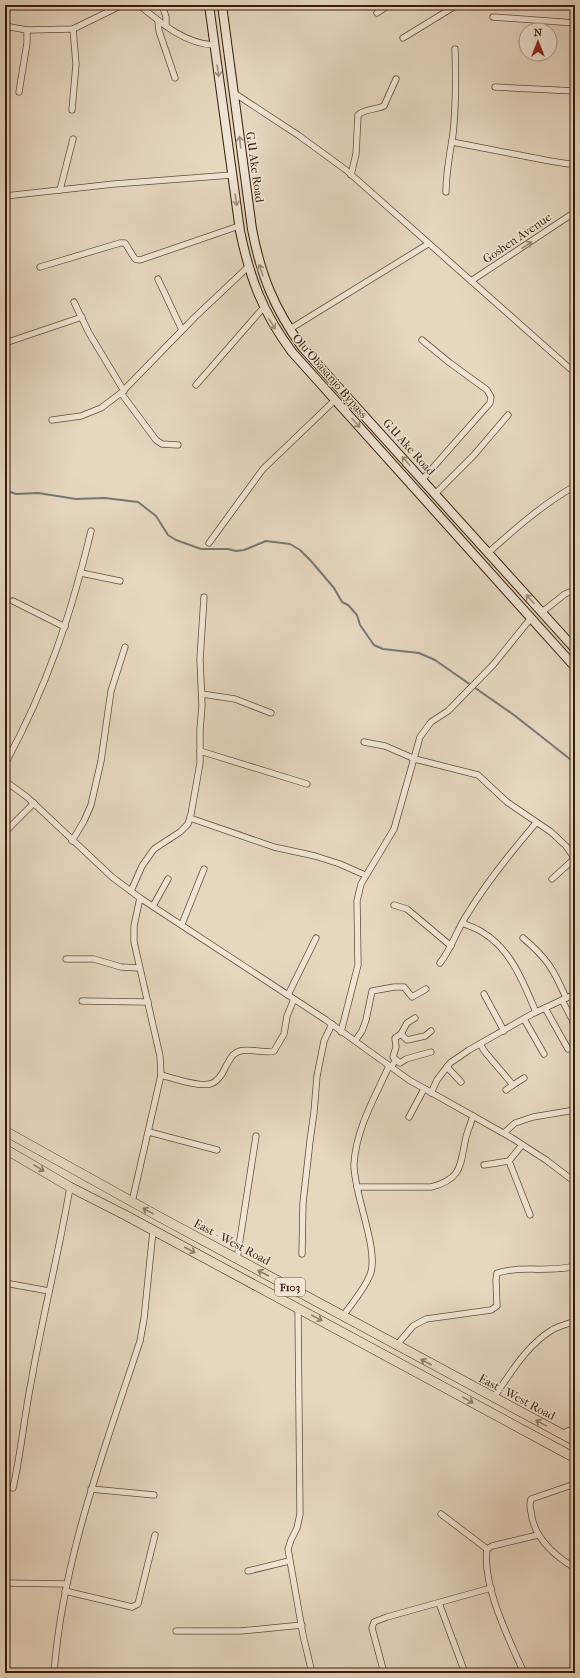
<svg xmlns="http://www.w3.org/2000/svg" width="580" height="1678" viewBox="0 0 580 1678" font-family="'IM FELL French Canon',serif">
<style>
.lines{fill:none;stroke-linecap:round;stroke-linejoin:round}
.stream{stroke:#757975;stroke-width:2}
.street-casing{stroke:#644c35;stroke-width:7}
.secondary-casing{stroke:#381d07;stroke-width:10}
.primary-casing{stroke:#381d07;stroke-width:10}
.street{stroke:#efe5d5;stroke-width:5.5}
.secondary{stroke:#efe5d5;stroke-width:8}
.primary{stroke:#e6d7bf;stroke-width:9}
.oneway{stroke:#9d8b78}
.oneway2{stroke:#8f7a63}
.labels{text-anchor:middle;dominant-baseline:central;stroke-width:3;stroke-linejoin:round;paint-order:stroke}
.shield{fill:#efe5d5;stroke:#6f5945;stroke-width:1}
.shield-label{font-size:11px;font-weight:bold;fill:#381d07}
.street-label{font-size:12px;fill:#381d07;stroke:#efe5d5}
</style>
<rect width="100%" height="100%" fill="#e6d7bf"/>
<filter id="stains"><feTurbulence type="fractalNoise" baseFrequency=".005" numOctaves="4"/><feColorMatrix values="0 0 0 0 .2 0 0 0 0 .09 0 0 0 0 .02 0 0 0 .5 -.17"/></filter>
<radialGradient id="worn" r=".72"><stop offset=".6" stop-color="#630" stop-opacity="0"/><stop offset="1" stop-color="#630" stop-opacity=".3"/></radialGradient>
<g class="lines">
<path class="stream" d="M5,490L16,494L38,493L76,499L105,498L138,502L156,516L168,535L176,540L201,549H228L236,551L244,550L266,541L290,544L300,550L311,561L334,588L342,602L348,605L357,615L360,625L374,645L383,649L419,653L435,660L514,715L575,763"/>
<g class="street-casing">
<g id="street">
<path d="M139,5C161,23 185,44 214,45"/>
<path d="M162,5L166,17V26"/>
<path d="M377,13L389,5"/>
<path d="M493,17L575,23"/>
<path d="M158,21L159,31L175,78"/>
<path d="M5,26L27,30L73,29L122,5"/>
<path d="M403,38L457,5"/>
<path d="M495,87L575,91"/>
<path d="M19,92L27,43V30"/>
<path d="M234,93L298,135L346,170L575,373"/>
<path d="M72,110L76,64L73,29"/>
<path d="M452,142L550,161L569,164L575,163"/>
<path d="M351,175L356,154L358,115C364,109 375,110 384,106L396,79"/>
<path d="M60,190L73,139"/>
<path d="M446,192C446,172 450,153 453,134C456,105 456,78 455,49"/>
<path d="M5,196L114,184L232,175"/>
<path d="M40,267L120,243H125L135,259L140,260L239,226"/>
<path d="M158,279L182,330"/>
<path d="M471,281L575,212"/>
<path d="M74,302L89,333L124,391"/>
<path d="M290,329L428,244"/>
<path d="M5,343L82,317"/>
<path d="M196,385L264,307"/>
<path d="M121,393L156,440L162,444L178,445"/>
<path d="M52,420L81,416L101,408L121,393L195,317L248,267"/>
<path d="M422,480L490,403L491,397L487,390L450,363L422,340"/>
<path d="M435,494L474,455L508,415"/>
<path d="M209,543L263,469L335,400"/>
<path d="M488,553C516,528 543,504 575,486"/>
<path d="M81,573L120,581"/>
<path d="M13,601L65,627"/>
<path d="M542,612L565,594L575,590"/>
<path d="M202,694L235,699L271,713"/>
<path d="M364,742L385,746L415,759L478,775L507,802L551,832L566,846L575,859"/>
<path d="M200,751L307,784"/>
<path d="M5,764C47,687 71,615 91,531"/>
<path d="M5,781L27,797L112,877L140,898L326,1020L409,1080L512,1138L546,1160L575,1182"/>
<path d="M190,818L274,847L315,856L340,864L365,875"/>
<path d="M5,832L34,803"/>
<path d="M72,841L84,821L91,805L101,761L111,691L125,647"/>
<path d="M552,879L574,859"/>
<path d="M131,891L142,866L154,849L180,832L188,824L191,814L200,763V730L202,706L200,659L204,597"/>
<path d="M394,905L407,909L451,946"/>
<path d="M153,906L168,879"/>
<path d="M462,923C469,926 476,928 482,932C511,949 523,982 536,1012"/>
<path d="M182,924L204,869"/>
<path d="M523,938C547,958 554,970 566,998"/>
<path d="M66,959H94L121,967L139,968"/>
<path d="M440,963C452,948 457,929 468,913C488,880 512,851 536,823"/>
<path d="M484,994L504,1031"/>
<path d="M288,995L316,938"/>
<path d="M562,1000L575,1025"/>
<path d="M82,1001L148,1002"/>
<path d="M545,1008L568,1049"/>
<path d="M524,1019L544,1054"/>
<path d="M341,1032L358,965L357,901L361,884L394,829L420,737L431,722L448,711L493,665L531,618"/>
<path d="M401,1034L407,1040L425,1036L431,1031"/>
<path d="M355,1041L362,1031L366,1020L372,991L394,987H404L412,997L426,989"/>
<path d="M480,1044L485,1052L513,1085L524,1078"/>
<path d="M396,1060L400,1063L406,1059L431,1052"/>
<path d="M391,1067L396,1060L393,1057L396,1047L395,1038L401,1034L407,1023L415,1018"/>
<path d="M447,1067L461,1082"/>
<path d="M161,1075C173,1078 198,1087 210,1084C218,1082 223,1073 226,1066C230,1060 232,1053 240,1051C251,1048 264,1054 274,1051L284,1034L287,1016L294,999"/>
<path d="M506,1090L513,1085"/>
<path d="M431,1093L437,1080L450,1063L469,1050L532,1014L575,994"/>
<path d="M409,1117L424,1089"/>
<path d="M149,1132L217,1150"/>
<path d="M504,1133L515,1123L533,1117L575,1110"/>
<path d="M509,1161L530,1215"/>
<path d="M484,1165L509,1161L522,1145"/>
<path d="M357,1187H431C463,1179 460,1164 466,1137C468,1130 471,1123 473,1116"/>
<path d="M132,1202L161,1075L160,1056L134,942V926L140,898"/>
<path d="M302,1254L303,1203L310,1141L314,1112L317,1076L324,1041L332,1024"/>
<path d="M237,1259L256,1136"/>
<path d="M5,1283L49,1291"/>
<path d="M298,1308L300,1514L297,1528L291,1540L288,1549L303,1635L312,1673"/>
<path d="M343,1316C352,1303 364,1290 370,1275C380,1251 353,1192 354,1164C356,1129 375,1097 389,1066"/>
<path d="M396,1346L413,1326L426,1319L491,1310L497,1306L496,1280L497,1273C522,1265 550,1273 575,1266"/>
<path d="M494,1397C511,1373 526,1346 552,1330C559,1326 568,1324 575,1321"/>
<path d="M561,1434L575,1428"/>
<path d="M575,1484L531,1499C529,1504 530,1507 531,1512C534,1538 553,1555 575,1568"/>
<path d="M13,1488C21,1453 24,1418 31,1383C42,1318 59,1253 70,1187"/>
<path d="M91,1489L154,1495"/>
<path d="M441,1514L487,1549"/>
<path d="M248,1571L289,1561"/>
<path d="M5,1583L66,1584"/>
<path d="M65,1591L132,1607L138,1604L155,1535"/>
<path d="M439,1603L465,1673"/>
<path d="M176,1631H240L302,1625"/>
<path d="M54,1673C63,1557 104,1451 140,1341L144,1319L153,1231"/>
<path d="M304,1673L312,1671"/>
<path d="M384,1673L372,1628L374,1622L387,1617L491,1588"/>
<path d="M524,1673C509,1639 482,1586 487,1549L492,1546L538,1535"/>
</g>
</g>
<g class="secondary-casing">
<g id="secondary">
<path d="M209,5L240,231C250,279 263,313 292,352L575,667"/>
<path d="M222,5L252,229C261,276 274,308 302,347L575,649"/>
</g>
</g>
<g class="primary-casing">
<g id="primary">
<path d="M5,1131L156,1215L575,1441"/>
<path d="M5,1149L70,1187L125,1215L575,1458"/>
</g>
</g>
<use href="#street" class="street"/>
<use href="#secondary" class="secondary"/>
<use href="#primary" class="primary"/>
</g>
<defs><path id="oneway-shaft" d="M-6 0H5M1.5-3L5.5 0L1.5 3" fill="none" stroke-width="1.6" stroke-linecap="round" stroke-linejoin="round"/></defs>
<g class="oneway">
<use href="#oneway-shaft" transform="translate(218 71) rotate(82)"/>
<use href="#oneway-shaft" transform="translate(240 142) rotate(-97)"/>
<use href="#oneway-shaft" transform="translate(236 200) rotate(82)"/>
<use href="#oneway-shaft" transform="translate(527 245) rotate(-33)"/>
<use href="#oneway-shaft" transform="translate(261 270) rotate(-108)"/>
<use href="#oneway-shaft" transform="translate(272 324) rotate(59)"/>
<use href="#oneway-shaft" transform="translate(356 423) rotate(48)"/>
<use href="#oneway-shaft" transform="translate(406 461) rotate(-132)"/>
<use href="#oneway-shaft" transform="translate(530 599) rotate(-132)"/>
</g>
<g class="oneway2">
<use href="#oneway-shaft" transform="translate(39 1168) rotate(31)"/>
<use href="#oneway-shaft" transform="translate(148 1211) rotate(-151)"/>
<use href="#oneway-shaft" transform="translate(190 1250) rotate(28)"/>
<use href="#oneway-shaft" transform="translate(263 1273) rotate(-152)"/>
<use href="#oneway-shaft" transform="translate(317 1318) rotate(28)"/>
<use href="#oneway-shaft" transform="translate(426 1362) rotate(-152)"/>
<use href="#oneway-shaft" transform="translate(468 1400) rotate(29)"/>
<use href="#oneway-shaft" transform="translate(541 1423) rotate(-151)"/>
</g>
<g class="labels">
<rect class="shield" x="275" y="1278" width="30" height="18" rx="3"/>
<g class="shield-label">
<text x="290" y="1287">F103</text>
</g>
<g class="street-label">
<text transform="translate(255 167) rotate(82)">G.U Ake Road</text>
<text transform="translate(517 238) rotate(-34)">Goshen Avenue</text>
<text transform="translate(330 376) rotate(49)">Olu Obasanjo Bypass</text>
<text transform="translate(409 447) rotate(48)">G.U Ake Road</text>
<text transform="translate(232 1242) rotate(28)">East - West Road</text>
<text transform="translate(517 1397) rotate(28)">East - West Road</text>
</g>
</g>
<rect width="580" height="1678" fill="none" stroke="#e6d7bf" stroke-width="20"/>
<rect x="6" y="6" width="568" height="1666" fill="none" stroke="#381d07" stroke-width="2"/>
<rect x="10" y="10" width="560" height="1658" fill="none" stroke="#381d07"/>
<g transform="translate(538 42)"><circle r="19" fill="#efe5d5" stroke="#a69583"/>
<path d="M0-3L7 15L0 10L-7 15Z" fill="#8f2418"/>
<text y="-6" font-size="11" font-weight="bold" text-anchor="middle" fill="#381d07">N</text>
</g>
<rect width="100%" height="100%" filter="url(#stains)"/>
<rect width="100%" height="100%" fill="url(#worn)"/>
</svg>
